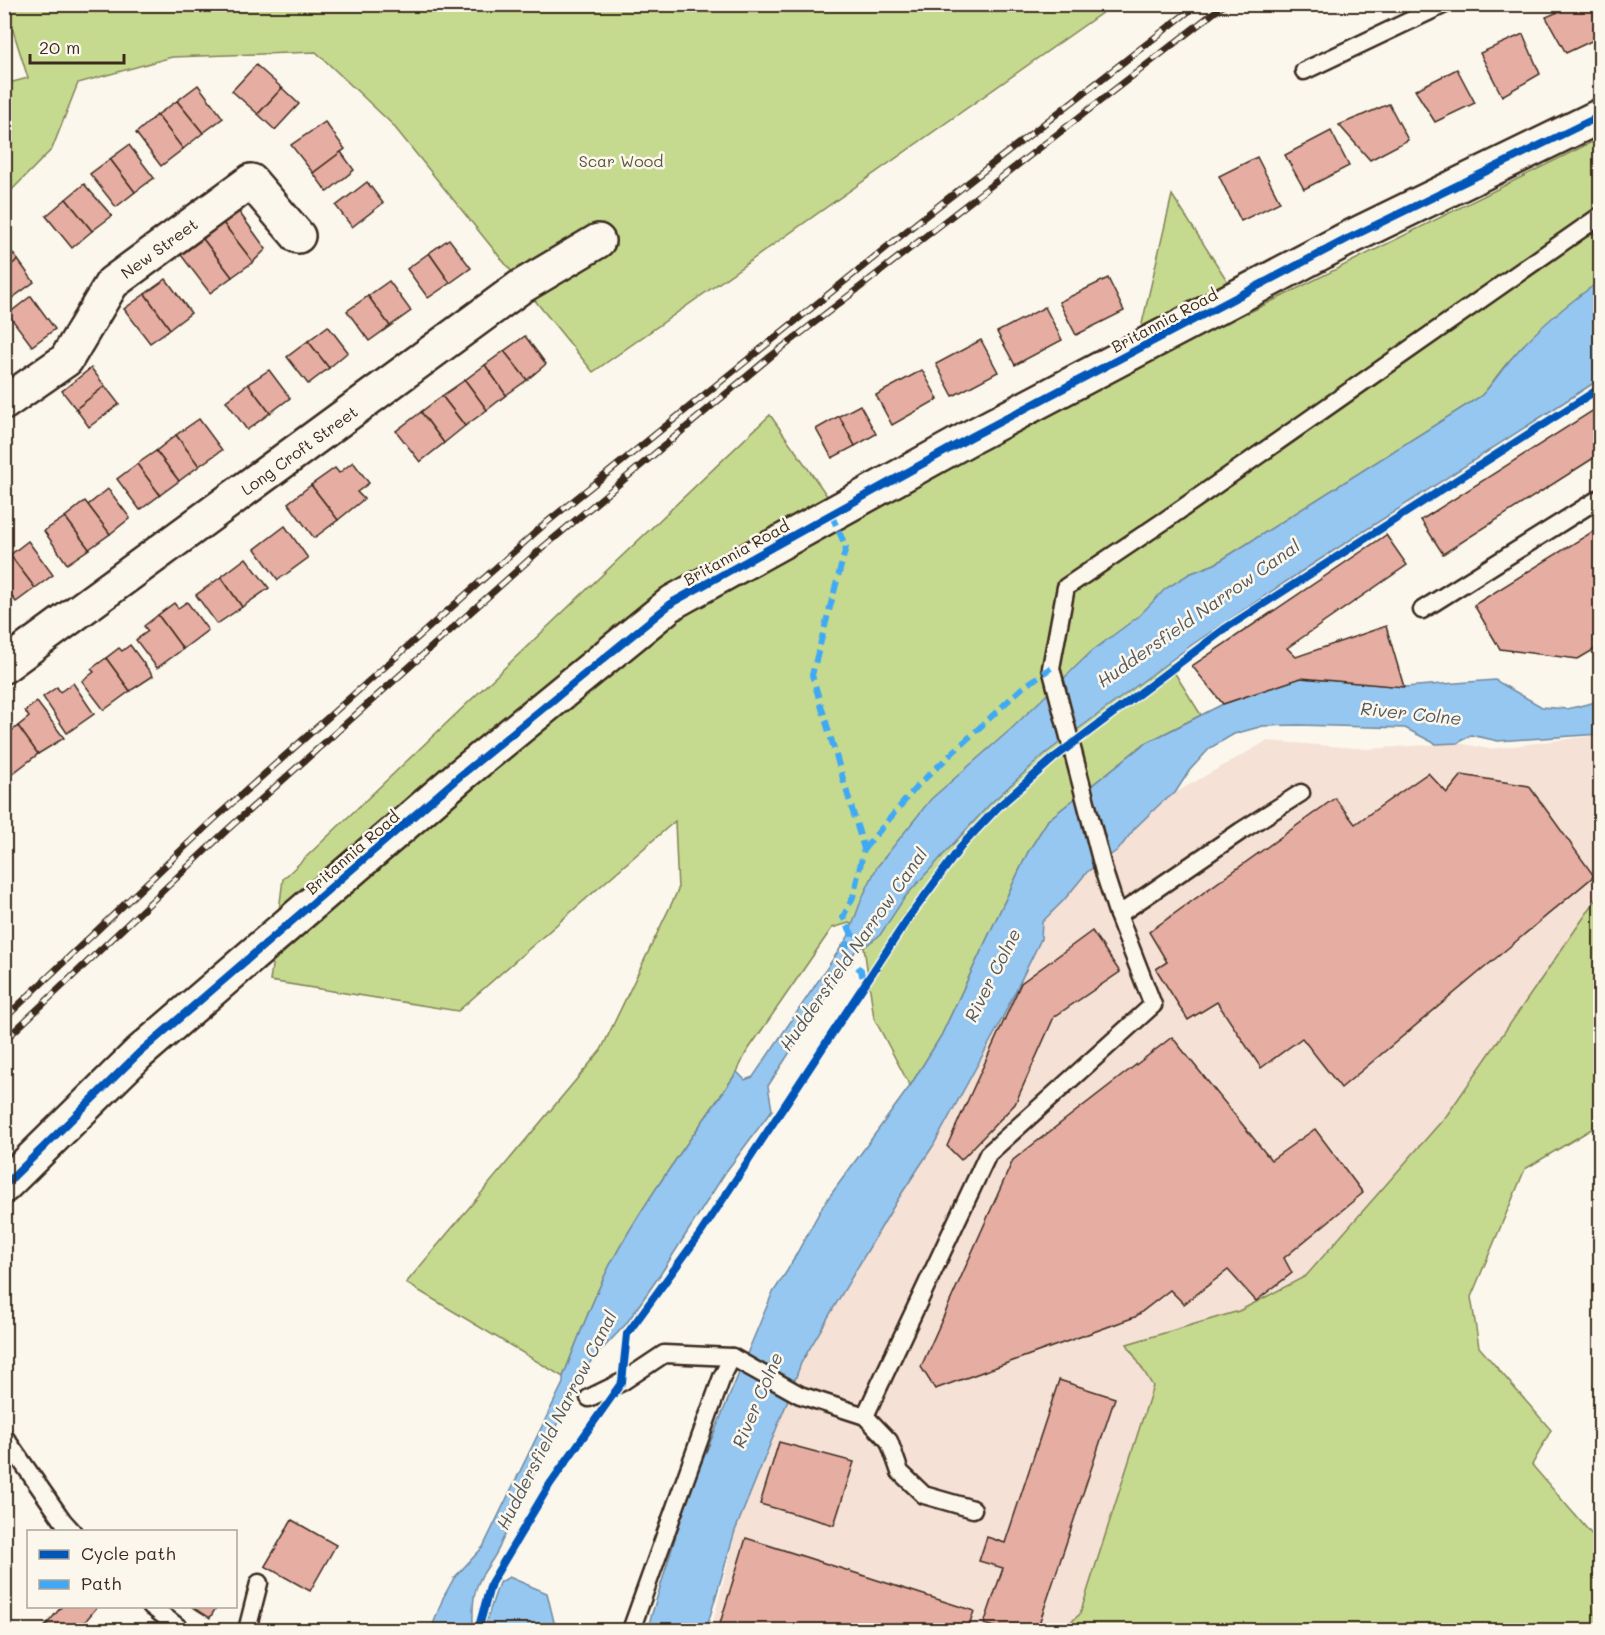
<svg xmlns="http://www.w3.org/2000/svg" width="1605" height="1635" viewBox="0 0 1605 1635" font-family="Mali,sans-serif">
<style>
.built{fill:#f5e1d6}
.green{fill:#c6da8f;stroke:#808256;stroke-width:1.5}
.water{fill:#95c7f1;stroke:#71889d;stroke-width:1.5}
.building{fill:#e6ada2;stroke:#3b2a1e;stroke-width:1.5}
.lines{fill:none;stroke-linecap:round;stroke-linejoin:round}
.lane-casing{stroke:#3b2a1e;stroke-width:21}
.street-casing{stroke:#3b2a1e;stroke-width:38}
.secondary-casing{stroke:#3b2a1e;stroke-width:38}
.lane{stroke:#fbf7ec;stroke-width:16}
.street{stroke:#fbf7ec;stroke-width:33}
.secondary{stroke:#fbf7ec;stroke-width:33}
.rail-casing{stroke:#3b2a1e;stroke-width:7}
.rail{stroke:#fbf7ec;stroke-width:4.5;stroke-dasharray:14;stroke-linecap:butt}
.quiet{stroke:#3fa9f5;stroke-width:6;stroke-dasharray:12 6;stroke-linecap:butt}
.cycleway-casing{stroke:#fbf7ec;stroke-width:11}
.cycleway{stroke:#0057b8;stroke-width:8}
.labels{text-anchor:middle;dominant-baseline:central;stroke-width:5;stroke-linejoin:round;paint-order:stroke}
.park-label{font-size:16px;fill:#5e563a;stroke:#fbf7ec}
.street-label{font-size:16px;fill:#3b2a1e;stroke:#fbf7ec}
.water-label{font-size:18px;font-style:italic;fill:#56595d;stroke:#fbf7ec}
</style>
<rect width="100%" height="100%" fill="#fbf7ec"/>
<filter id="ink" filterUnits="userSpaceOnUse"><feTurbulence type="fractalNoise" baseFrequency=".0167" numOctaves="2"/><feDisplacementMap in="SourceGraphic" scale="12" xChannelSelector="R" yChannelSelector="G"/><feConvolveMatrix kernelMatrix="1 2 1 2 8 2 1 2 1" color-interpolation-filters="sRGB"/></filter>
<g filter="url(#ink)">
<path class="built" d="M1600,735V894L1447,1115L1306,1276L1239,1311L1127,1344L1153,1386L1080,1614L1062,1630H711L737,1527L801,1363L898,1198L933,1146L997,1029L1041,939L1042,922L1064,900L1087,872L1119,849L1135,828L1161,803L1175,793L1267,741L1367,749L1458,743L1489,749Z"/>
<g class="green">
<path d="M5,5H1113L593,372L392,124L316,52L172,57L78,83L52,149L5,197V84L28,78Z"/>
<path d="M1600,138V281C1567,304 1537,330 1510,360C1499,371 1492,385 1481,396L1215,564L1189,574L1139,616L1201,715L1144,744L1048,820L1028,852L941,1036L910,1086L874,1018L864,947L879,935L849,923L832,928L746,1053L737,1072C694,1135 647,1196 611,1263C592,1300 578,1339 563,1377L406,1283L601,1050L678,890L675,821L458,1011L270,981L283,879L770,415L845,521L1131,371L1172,195L1248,313Z"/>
<path d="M1600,894V1124L1525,1169L1471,1297L1479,1347L1551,1430L1532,1465L1600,1544V1630H1062L1080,1614L1153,1386L1127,1344L1239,1311L1306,1276L1447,1115Z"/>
</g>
<g class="water">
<path d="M1600,281V379L1299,573L1193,644L1046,753L990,804L954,843L905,897L880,935L864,947H858L768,1086L772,1110L725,1173L660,1275L626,1324L591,1361L576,1384L501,1543C495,1561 479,1573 475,1593C472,1604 473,1619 473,1630H431L443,1598L454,1578L483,1547L563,1383V1377C578,1339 592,1300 611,1263C647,1196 694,1135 737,1072L745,1080L753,1077L848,937L862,898L877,867L931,799L1010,730L1092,651L1139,616L1165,589L1189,574L1215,564L1481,396C1492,385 1500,372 1510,360C1536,329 1567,304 1600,281Z"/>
<path d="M1301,678L1404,687L1495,680L1542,707L1567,709L1600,701V734L1498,741L1471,735L1458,743L1436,744L1405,728L1298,725L1263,726L1234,734L1210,748L1189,771L1175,793L1161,803L1135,828L1119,849L1087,872L1064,900L1042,922L1041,939L997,1029L933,1146L898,1199L801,1363L786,1405L735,1531L706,1630H647L689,1493L772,1294L787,1271L824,1204L910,1086L941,1036L1028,852L1048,820L1144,744L1223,704Z"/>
<path d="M509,1577L547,1593L556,1630H483L499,1583Z"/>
</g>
<g class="building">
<path d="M1577,4H1594L1600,19V37L1566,53L1546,17Z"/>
<path d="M1523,34L1540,74L1502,96L1480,53Z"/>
<path d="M256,65L282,88L258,114L232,91Z"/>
<path d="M1457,69L1475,103L1435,122L1415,90Z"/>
<path d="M198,85L223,118L203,133L177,101Z"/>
<path d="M282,88L299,104L275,130L258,114Z"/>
<path d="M177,101L203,133L183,149L157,115Z"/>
<path d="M1389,104L1408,140L1370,160L1339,125Z"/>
<path d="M157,115L183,149L161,166L136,133Z"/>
<path d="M325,122L345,149L313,173L291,145Z"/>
<path d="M1331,131L1349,166L1304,189L1285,155Z"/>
<path d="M129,145L154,178L135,192L110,159Z"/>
<path d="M341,152L354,170L327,192L313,173Z"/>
<path d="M1257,157L1280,202L1241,221L1219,176Z"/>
<path d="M110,159L135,192L116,207L90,174Z"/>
<path d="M367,182L383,203L352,227L336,206Z"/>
<path d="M84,184L112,216L92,231L66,199Z"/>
<path d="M66,199L92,231L72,248L46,216Z"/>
<path d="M239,212L266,249L253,262L223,223Z"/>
<path d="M223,223L253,262L232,277L203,239Z"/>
<path d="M203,239L232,277L210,293L181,255Z"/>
<path d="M449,239L471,268L450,283L429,253Z"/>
<path d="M4,242L18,260L4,270Z"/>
<path d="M429,253L450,283L428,298L407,269Z"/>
<path d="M18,260L34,282L4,304V270Z"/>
<path d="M1108,278L1124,311L1076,335L1059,302Z"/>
<path d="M166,279L191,313L170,329L145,294Z"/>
<path d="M389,281L411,311L390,326L368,296Z"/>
<path d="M145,294L170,329L150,343L124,309Z"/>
<path d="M31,296L55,329L32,346L8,314Z"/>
<path d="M368,296L390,326L369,341L347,311Z"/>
<path d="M1045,307L1062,340L1015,365L997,332Z"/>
<path d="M328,326L348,352L329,368L308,341Z"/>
<path d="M525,336L546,364L527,380L504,351Z"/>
<path d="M981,340L998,372L953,396L936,364Z"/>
<path d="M308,341L329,368L308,384L287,357Z"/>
<path d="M504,351L527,380L506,395L485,365Z"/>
<path d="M485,365L506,395L487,410L465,380Z"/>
<path d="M91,368L105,386L76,409L62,391Z"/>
<path d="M269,370L290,398L270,413L248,384Z"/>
<path d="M922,370L938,399L892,425L876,395Z"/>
<path d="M465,380L487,410L465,426L442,396Z"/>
<path d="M248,384L270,413L247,430L226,401Z"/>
<path d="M105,386L119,404L89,427L76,409Z"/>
<path d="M442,396L465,426L444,443L421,412Z"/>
<path d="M860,405L876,434L855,446L839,416Z"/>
<path d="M1600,406V454L1443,554L1421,520Z"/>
<path d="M421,412L444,443L420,462L396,431Z"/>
<path d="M839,416L855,446L832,458L816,429Z"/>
<path d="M199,419L222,450L199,466L176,435Z"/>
<path d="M176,435L199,466L179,481L156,451Z"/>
<path d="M156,451L179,481L160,495L137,464Z"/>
<path d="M353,462L369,483L357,492L364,499L338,520L311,485L335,468L339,473Z"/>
<path d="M137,464L160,495L140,510L117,479Z"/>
<path d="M311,485L338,520L314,538L288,503Z"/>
<path d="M108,489L130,518L110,534L88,505Z"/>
<path d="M85,501L110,534L89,549L65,517Z"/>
<path d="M65,517L89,549L67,564L44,531Z"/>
<path d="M285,526L308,558L278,580L255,549Z"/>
<path d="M1600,527V646L1578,659L1500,649L1474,605Z"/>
<path d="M1386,535L1407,565L1287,648L1296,657L1386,626L1404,687L1301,678L1223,704L1192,666Z"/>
<path d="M28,541L53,575L35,588L10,555Z"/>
<path d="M10,555L35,588L16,602L4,586V559Z"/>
<path d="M246,558L269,588L242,607L221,577Z"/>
<path d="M221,577L242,607L217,624L196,595Z"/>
<path d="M187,602L208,630L183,649L158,615L174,603L178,608Z"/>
<path d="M158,615L183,649L157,668L136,640L148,631L144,626Z"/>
<path d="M130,645L153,676L130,691L106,658L119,648L122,651Z"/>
<path d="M106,658L130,691L104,710L82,681L94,672L91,669Z"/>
<path d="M73,683L94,714L67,733L43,697L57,687L60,692Z"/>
<path d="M37,702L64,738L38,754L18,726L29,717L25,711Z"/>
<path d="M5,726L9,733L18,726L38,754L12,774L4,764Z"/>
<path d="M1428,773L1447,793L1462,775L1529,786L1594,876L1341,1088L1302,1038L1261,1068L1217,1002L1188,1020L1156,969L1167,962L1149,932L1335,798L1355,824Z"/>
<path d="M1092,931L1120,972L1054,1017L1015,1104L961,1160L947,1146L1021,983Z"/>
<path d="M1172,1037L1271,1160L1315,1129L1363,1193L1284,1258L1292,1273L1256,1301L1228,1270L1184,1304L1170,1290L1135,1317L935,1389L921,1367L1013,1160Z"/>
<path d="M1059,1380L1115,1398L1037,1630H1004L984,1624L1003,1568L979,1561L987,1537L1005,1543Z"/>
<path d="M779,1442L854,1462L834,1525L760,1504Z"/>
<path d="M292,1520L336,1545L310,1591L265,1566Z"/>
<path d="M746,1538L974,1611L968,1630H718Z"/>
<path d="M62,1606H98L78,1630H42Z"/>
<path d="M191,1606H217L210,1618Z"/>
</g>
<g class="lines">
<g class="lane-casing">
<g id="lane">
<path d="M1304,71L1445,4"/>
<path d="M1422,610L1600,498"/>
<path d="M1118,915L1241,831L1301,793"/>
<path d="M589,1398L622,1382L664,1354L732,1357L800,1395L865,1416L889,1441L900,1472L924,1495L973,1509"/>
<path d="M865,1416L988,1154L1153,1005L1118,915L1105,875L1051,668L1066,587L1167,519L1600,216"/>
<path d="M4,1436L63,1521L73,1532"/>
<path d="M151,1606L182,1630"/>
<path d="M247,1630L259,1583"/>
<path d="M631,1630L722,1377L732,1357"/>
</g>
</g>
<g class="street-casing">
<g id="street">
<path d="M4,403L66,360L112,283L251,181L298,236"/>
<path d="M4,666L519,288L598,241"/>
</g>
</g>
<g class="secondary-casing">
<path id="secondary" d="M4,1186L139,1053L460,776L673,602L971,437L1347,239L1600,116"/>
</g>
<use href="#lane" class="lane"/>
<use href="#street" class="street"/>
<use href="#secondary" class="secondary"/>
<g class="rail-casing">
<g id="rail">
<path d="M4,1019L213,820L546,523L919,221L1198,4"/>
<path d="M4,1041L227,830L540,550L770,357L1225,4"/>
</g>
</g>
<use href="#rail" class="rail"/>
<g class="quiet">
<path d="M831,514L846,547L812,675L864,849L853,897L843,917L853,936L841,955L861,970L864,986"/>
<path d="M864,849L918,785L1022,688L1051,668"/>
</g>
<g class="cycleway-casing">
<g id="cycleway">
<path d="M4,1186L139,1053L460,776L673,602L971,437L1347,239L1600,116"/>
<path d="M478,1630L491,1583L550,1484L622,1382L627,1334L700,1234L907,920L963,844L998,807L1055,757L1226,628L1600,388"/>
</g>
</g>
<use href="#cycleway" class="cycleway"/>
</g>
</g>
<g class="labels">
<g class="park-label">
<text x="621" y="160">Scar Wood</text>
</g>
<g class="street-label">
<text transform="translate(159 248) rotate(-36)">New Street</text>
<text transform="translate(1164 320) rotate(-28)">Britannia Road</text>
<text transform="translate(299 450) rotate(-36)">Long Croft Street</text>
<text transform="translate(736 552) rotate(-29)">Britannia Road</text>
<text transform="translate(352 852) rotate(-41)">Britannia Road</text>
</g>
<g class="water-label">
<text transform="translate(1198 613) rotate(-35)">Huddersfield Narrow Canal</text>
<text transform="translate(1411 713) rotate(6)">River Colne</text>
<text transform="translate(853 949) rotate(-55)">Huddersfield Narrow Canal</text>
<text transform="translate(992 975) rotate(-63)">River Colne</text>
<text transform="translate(757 1400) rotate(-67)">River Colne</text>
<text transform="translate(556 1420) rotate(-63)">Huddersfield Narrow Canal</text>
</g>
</g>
<rect width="1605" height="1635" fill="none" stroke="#fbf7ec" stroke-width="24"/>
<rect x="12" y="12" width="1581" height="1611" fill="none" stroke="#3b2a1e" stroke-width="2" filter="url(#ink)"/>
<rect x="27" y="1530" width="210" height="78" fill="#fbf7ec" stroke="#aea59a" stroke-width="1.5"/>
<rect x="39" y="1550" width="30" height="9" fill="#0057b8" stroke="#aea59a" stroke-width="1.5"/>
<text x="81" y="1560" font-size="18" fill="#3b2a1e">Cycle path</text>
<rect x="39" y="1580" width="30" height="9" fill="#3fa9f5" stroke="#aea59a" stroke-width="1.5"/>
<text x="81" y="1590" font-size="18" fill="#3b2a1e">Path</text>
<path d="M30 54v9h94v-9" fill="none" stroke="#3b2a1e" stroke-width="3"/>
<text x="39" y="54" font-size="18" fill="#3b2a1e" stroke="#fbf7ec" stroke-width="4.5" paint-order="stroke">20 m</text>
</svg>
